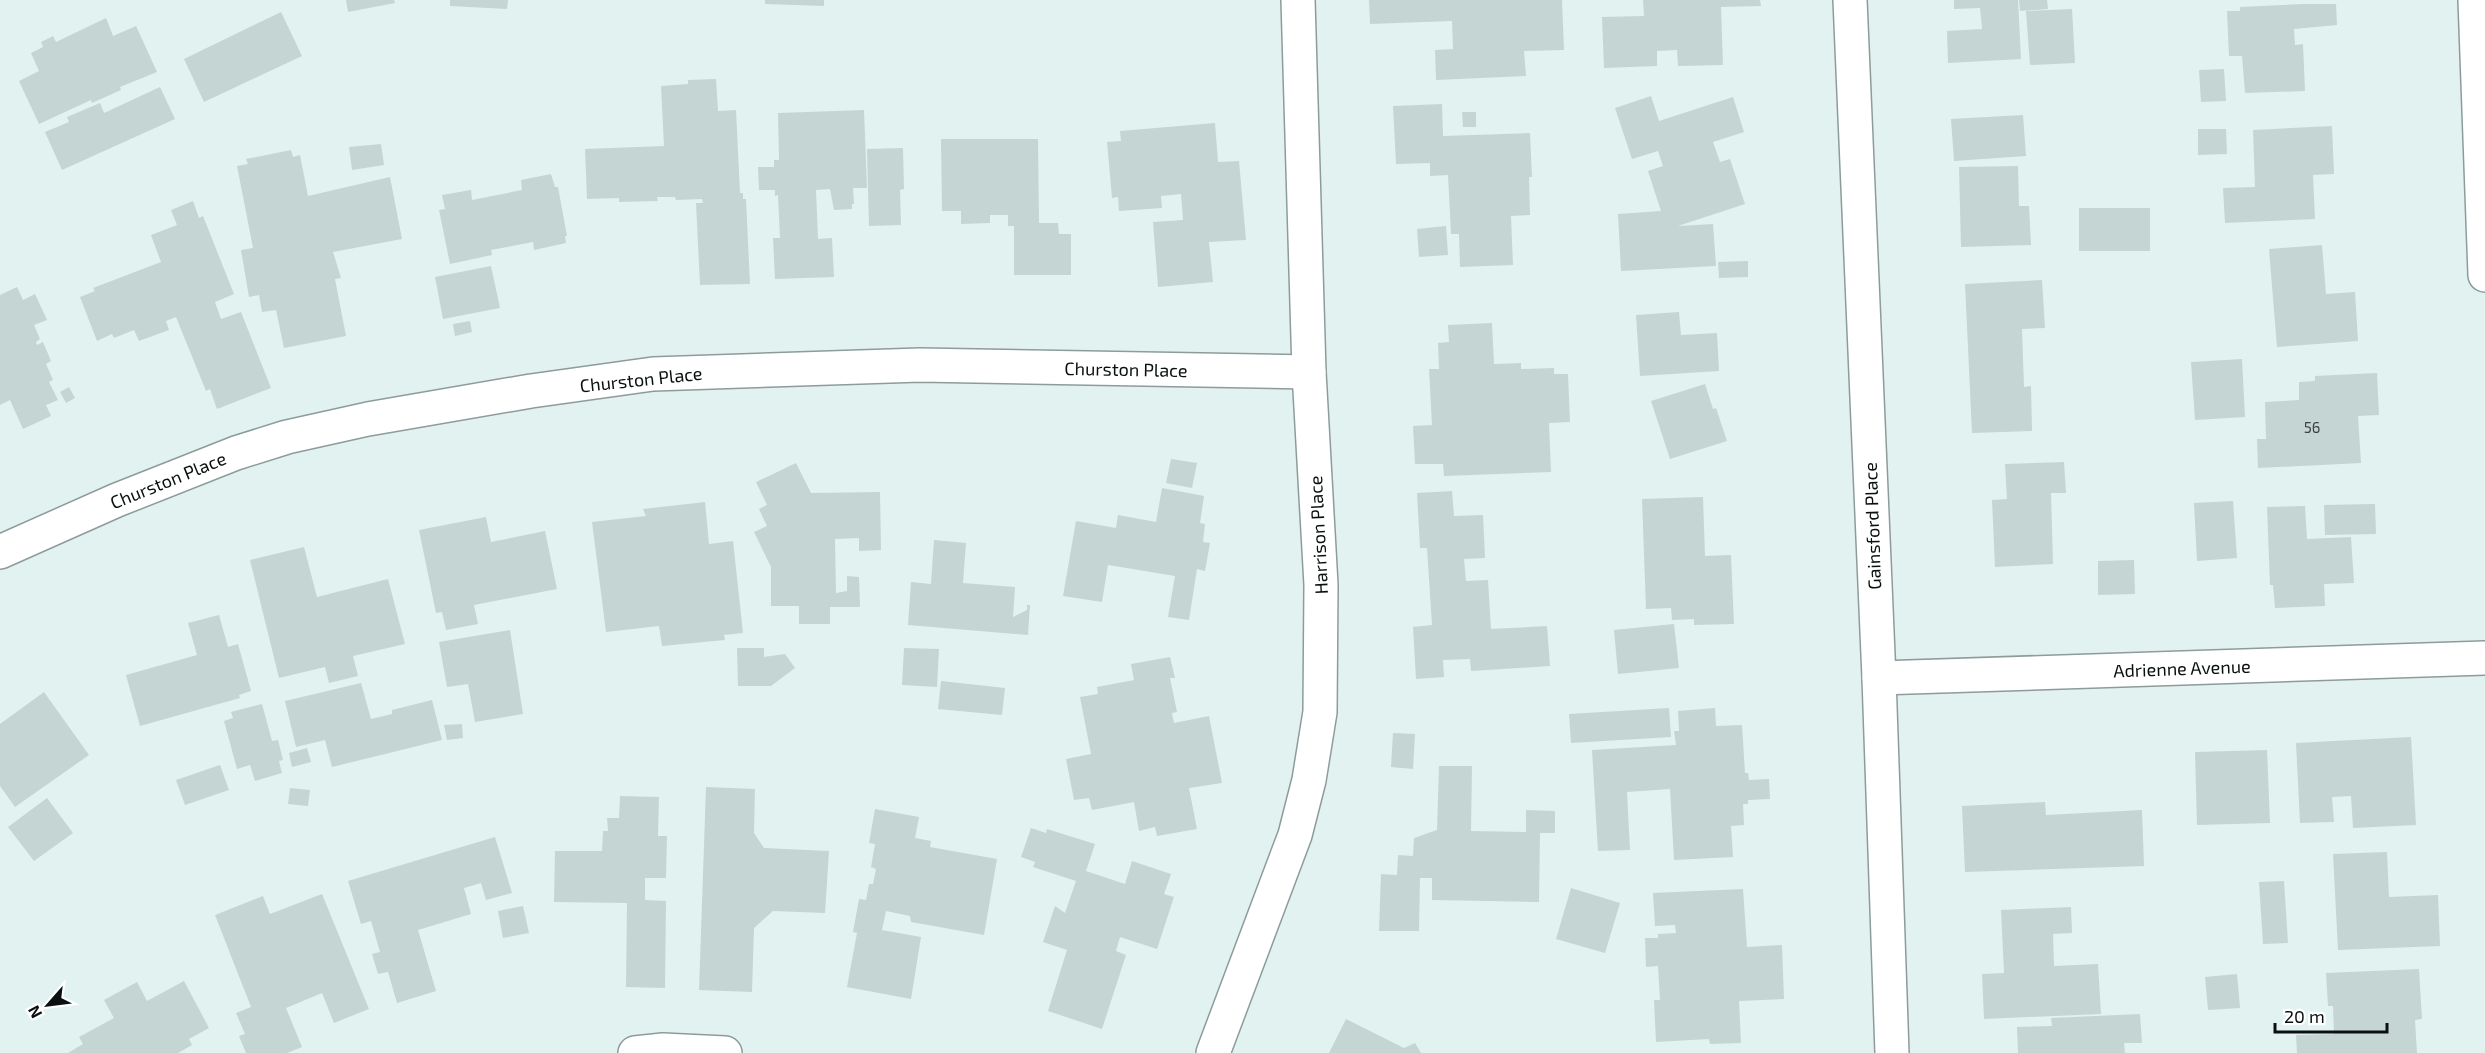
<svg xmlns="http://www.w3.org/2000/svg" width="2485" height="1053" viewBox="0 0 2485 1053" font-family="'Exo 2',sans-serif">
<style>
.building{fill:#c5d5d4}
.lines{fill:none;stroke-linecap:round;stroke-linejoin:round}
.minor-casing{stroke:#8d9c9b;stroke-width:36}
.minor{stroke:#fff;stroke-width:33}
.labels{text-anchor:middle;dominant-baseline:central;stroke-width:5;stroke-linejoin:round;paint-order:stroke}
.number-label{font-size:15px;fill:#394140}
.street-label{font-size:18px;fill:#0a100f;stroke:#fff}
</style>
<rect width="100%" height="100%" fill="#e1f2f1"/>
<g class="building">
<path d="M346,0H394L395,3L348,12Z"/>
<path d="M450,0H508L507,9L450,6Z"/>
<path d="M765,0H824V6L765,4Z"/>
<path d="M1369,0H1562L1564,50L1524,51L1526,76L1436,80L1435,50L1453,49L1452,21L1370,24Z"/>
<path d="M1643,0H1760L1761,6L1721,7L1723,65L1678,66L1677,50L1657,51V66L1604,68L1602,17L1644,16Z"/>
<path d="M1954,0H2018L2021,59L1948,63L1947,31L1982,29L1980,8L1954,9Z"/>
<path d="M2019,0H2047L2048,9L2020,11Z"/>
<path d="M2303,4H2336L2337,25L2294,29L2295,45L2303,44L2305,91L2245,93L2242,56H2229L2227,11H2240V7Z"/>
<path d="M2072,9L2075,63L2030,65L2026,11Z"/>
<path d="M281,12L302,56L204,102L184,59Z"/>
<path d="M106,18L113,36L136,26L157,72L120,87L121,90L92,103L91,100L39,124L19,81L39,71L31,53L43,47L41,42L53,36L56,42Z"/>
<path d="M2224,69L2226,101L2201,102L2199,70Z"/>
<path d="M716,79L718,111L736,110L740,193H743V199H746L750,284L700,285L696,203H703L702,199L676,200L675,197H657L658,201L619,202V198L587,199L585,149L664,146L661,86L688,84V80Z"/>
<path d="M160,87L175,119L62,170L45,132L69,122L67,117L100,103L104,113Z"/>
<path d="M1651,96L1659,121L1733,97L1744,132L1713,142L1720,162L1730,159L1745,204L1678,226L1713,224L1716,266L1621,271L1618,214L1661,211L1648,171L1663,166L1658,151L1632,159L1615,108Z"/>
<path d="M1442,104L1443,136L1530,133L1532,177H1529L1530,215L1511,216L1513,265L1460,267L1459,234H1451L1448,175L1430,176V163L1396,164L1393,106Z"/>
<path d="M864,110L867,188H853L854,204H852V209L834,210L830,189L816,190L818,239L832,238L834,277L775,279L773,238H780L778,195L775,196V190H759L758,167H774V160H779L778,113Z"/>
<path d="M1462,112H1476V127H1463Z"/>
<path d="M2023,115L2026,156L1954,161L1951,119Z"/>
<path d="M1215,123L1218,162L1239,161L1246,240L1209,242L1213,282L1158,287L1153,222L1183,220L1181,194L1161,196L1162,208L1119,211L1118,197L1112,198L1107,142L1121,141L1120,131Z"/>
<path d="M2332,126L2334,174L2313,175L2315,219L2225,223L2223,188L2255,187L2253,130Z"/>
<path d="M2198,129H2226L2227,154L2198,155Z"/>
<path d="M941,139H1038L1039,223H1058L1059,234H1071V275H1014V226H1008V215H990V223L961,224V211H942Z"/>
<path d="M381,144L384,165L352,170L349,147Z"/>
<path d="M903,148L904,189L900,190L901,225L869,226L867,149Z"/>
<path d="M291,150L293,157L300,155L308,196L390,177L402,239L333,252L341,278L335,279L346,336L284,348L276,310L262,312L259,295L249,297L241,250L253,248L237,166L248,164L246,159Z"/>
<path d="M2018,166L2019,206H2029L2031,245L1961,247L1959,167Z"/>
<path d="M551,174L555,187H558L567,236H565L566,243L534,250L533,242L491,250L492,255L450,264L439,210L445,209L442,195L471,190L472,200L522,190L521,180Z"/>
<path d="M193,201L199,218L203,216L234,294L215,302L221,319L241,312L271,388L217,409L210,389L206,391L176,317L166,321L169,330L139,341L134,330L114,338L112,334L97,341L80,297L95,291L93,288L161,262L151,235L177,225L171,210Z"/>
<rect x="2079" y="208" width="71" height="43"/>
<path d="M1446,226L1448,255L1419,257L1417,229Z"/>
<path d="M2322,245L2326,294L2355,292L2358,341L2277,347L2269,249Z"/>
<path d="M1748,261V277L1719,278L1718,262Z"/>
<path d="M491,266L500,308L443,319L435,277Z"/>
<path d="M2042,280L2045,328L2022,329L2024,387L2031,386L2032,431L1972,433L1965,284Z"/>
<path d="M17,287L23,300L35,294L47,320L34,325L40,339L36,342L37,345L43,342L51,361L46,364L53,380L49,382L58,400L46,405L51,416L23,429L10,400L0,405V295Z"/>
<path d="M1679,312L1681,335L1717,333L1719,371L1640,376L1636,315Z"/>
<path d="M470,321L472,332L455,336L453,324Z"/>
<path d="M1492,323L1494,364L1521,363V369L1554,368V374H1568L1570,422L1549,423L1551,472L1444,476L1443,464H1415L1413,426L1432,425L1429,369H1439L1438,343L1449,342L1448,325Z"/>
<path d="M2242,359L2245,417L2195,420L2191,362Z"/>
<path d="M2377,373L2379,415L2358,416L2361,463L2258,468L2257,439H2266L2265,402L2299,400V382L2315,381V376Z"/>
<path d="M1705,384L1713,409L1716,408L1727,441L1670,459L1651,401Z"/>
<path d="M69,387L75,398L66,403L60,392Z"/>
<path d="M1171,459L1197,463L1192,488L1166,483Z"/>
<path d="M2064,462L2066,493H2051L2053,564L1995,567L1992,500L2007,499L2005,464Z"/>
<path d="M796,463L811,493L880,492L881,550L859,551V538L835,539L836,593L847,591V576L859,577L860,607H830V624H799V606H771V567L754,532L767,526L759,509L767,505L756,482Z"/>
<path d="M1162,488L1204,496L1200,523L1205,524L1203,542L1210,543L1205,571L1197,569L1189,620L1168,617L1175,576L1108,565L1102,602L1063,596L1076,521L1116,528L1118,515L1156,522Z"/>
<path d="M1452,491L1454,516L1483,515L1485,558L1464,559L1466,581L1488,580L1491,629L1547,626L1550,666L1471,671L1470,659L1443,660L1444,677L1416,679L1413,627L1432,625L1427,548H1420L1417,493Z"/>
<path d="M1703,497L1705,556L1731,555L1734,624L1694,625V619L1672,620L1671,608L1646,609L1642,499Z"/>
<path d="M2233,501L2237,558L2197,561L2194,503Z"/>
<path d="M705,502L709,544L733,541L743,633L724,635L725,640L662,646L659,626L606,632L592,522L646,516L643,509Z"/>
<path d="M2375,504L2376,534L2325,535L2324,505Z"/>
<path d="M2305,506L2307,539L2351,537L2354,583L2324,584L2325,606L2275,608L2273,585H2270L2267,507Z"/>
<path d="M486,517L491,542L545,531L557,589L474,605L478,624L446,630L442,612L436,613L419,530Z"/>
<path d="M934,540L966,543L963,583L1015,587L1013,617L1027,610V605H1030L1028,635L908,625L911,582L931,584Z"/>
<path d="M304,547L317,597L388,579L405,644L353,656L358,676L329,683L325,667L279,678L250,560Z"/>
<path d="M2134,560L2135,594L2098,595V561Z"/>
<path d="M219,615L228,647L238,644L251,691L239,695L240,698L140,726L126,675L197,655L188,623Z"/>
<path d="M1674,624L1679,668L1618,674L1614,630Z"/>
<path d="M510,630L523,714L475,722L468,684L447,687L439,642Z"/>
<path d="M737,648H764V657L785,654L795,668L771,686H738Z"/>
<path d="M904,648L939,649L937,687L902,685Z"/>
<path d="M1170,657L1175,678H1170L1177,712L1172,713L1174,723L1209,716L1222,783L1189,788L1197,829L1157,836L1155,827L1139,831L1134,802L1092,810L1089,798L1074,800L1066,759L1091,754L1080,697L1098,694L1097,687L1134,680L1131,664Z"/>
<path d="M941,681L1005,688L1002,715L938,709Z"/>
<path d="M361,683L371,719L392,714V710L432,700L442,740L332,767L325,740L296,747L285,701Z"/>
<path d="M44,692L89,755L15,807L0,786V724Z"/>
<path d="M262,704L272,741L278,740L283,760L279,761L282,773L255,781L250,765L237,769L224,721L233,718L231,712Z"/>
<path d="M1669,708L1671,737L1571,743L1569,714Z"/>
<path d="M1715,708L1716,726L1742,725L1745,773H1748L1749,780L1769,779L1770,799L1748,800V804H1743L1744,825L1731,826L1733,857L1674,860L1670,789L1627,792L1630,850L1598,851L1592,750L1676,745L1674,731H1679L1678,711Z"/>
<path d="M462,724L463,738L447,740L444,725Z"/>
<path d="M1393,733L1415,734L1413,769L1391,767Z"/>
<path d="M2411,737L2416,825L2353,828L2351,796L2332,797L2334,822L2300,823L2296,743Z"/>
<path d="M307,748L311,762L292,767L289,753Z"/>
<path d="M2267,750L2270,823L2197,825L2195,752Z"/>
<path d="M220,765L229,790L185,805L176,780Z"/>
<path d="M1439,766H1472L1471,831L1526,832V810L1555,811V833H1540L1539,902L1432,900V878H1420L1419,931H1379L1381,874L1397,875L1398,855L1413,856L1414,838L1437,830Z"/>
<path d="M706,787L755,789L754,833L764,848L829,851L825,913L773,911L754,928L752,992L699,990Z"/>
<path d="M290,788L310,790L308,806L288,804Z"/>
<path d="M620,796L659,797L658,836H667L666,878H645V900L666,901L665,988L626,987L627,903L554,902L555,851H602L603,831H608L607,818H619Z"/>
<path d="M47,798L73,833L34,861L8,827Z"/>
<path d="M2045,802L2046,815L2142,810L2144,866L1965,872L1962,806Z"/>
<path d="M875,809L919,817L915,838L931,841L930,847L997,859L984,935L911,922L910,916L886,911L882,930L921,937L911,999L847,987L857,933L853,932L859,899L866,900L869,884H873L876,869L871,867L875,844L869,843Z"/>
<path d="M1031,828L1046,833L1047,829L1095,844L1086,871L1125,884L1132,861L1171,874L1164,894L1174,897L1157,949L1120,937L1116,951L1126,955L1102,1029L1048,1011L1067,950L1043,942L1055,906L1065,913L1076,881L1033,867L1035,862L1021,857Z"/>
<path d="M495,837L512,893L486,900L481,883L464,888L471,914L418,930L436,991L397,1003L388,972L378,974L372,954L380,952L371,921L361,924L348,881Z"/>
<path d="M2387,852L2389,897L2438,895L2440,946L2338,950L2333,854Z"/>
<path d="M2284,881L2288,943L2263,944L2259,882Z"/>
<path d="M1571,888L1620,903L1605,953L1556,939Z"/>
<path d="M1743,889L1747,947L1782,945L1784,999L1739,1001L1741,1043L1710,1044L1709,1039L1656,1042L1654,1000H1660L1658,966L1646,967L1645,938H1658V934L1676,933L1675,925L1655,926L1653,893Z"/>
<path d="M322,894L369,1009L334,1023L322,993L286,1008L302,1047L287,1053H246L239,1036L245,1034L236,1013L251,1007L215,915L263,896L270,914Z"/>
<path d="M523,906L529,933L503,938L498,911Z"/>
<path d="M2071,907L2072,933L2053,934L2054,966L2098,964L2101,1014L1984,1019L1982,974L2004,973L2001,910Z"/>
<path d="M2419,969L2422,1019L2415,1020L2417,1053H2297L2296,1035L2334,1034L2333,1006H2328L2326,973Z"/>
<path d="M2237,974L2240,1008L2208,1010L2205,977Z"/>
<path d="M184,981L209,1028L189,1039L192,1045L178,1053H68L83,1044L79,1037L114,1018L104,1000L137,982L147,1001Z"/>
<path d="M2140,1014L2142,1043H2124L2125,1053H2018L2017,1027L2052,1026L2051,1018Z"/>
<path d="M1346,1019L1404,1048L1415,1043L1421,1053H1329Z"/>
</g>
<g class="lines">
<g class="minor-casing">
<g id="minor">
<path d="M1850,0L1879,678L1892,1053"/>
<path d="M2475,0L2485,275"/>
<path d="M0,552L117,500L236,453L287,437L368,419L531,391L653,374L920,365L1309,372"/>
<path d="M1879,678L2485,658"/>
<path d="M635,1053L663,1050L725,1053"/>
<path d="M1213,1053L1295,835L1309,780L1320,712L1321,585L1309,372L1298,0"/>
</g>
</g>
<use href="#minor" class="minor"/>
</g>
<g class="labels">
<g class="number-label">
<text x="2312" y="427">56</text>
</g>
<g class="street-label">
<text transform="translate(1126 369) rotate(1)">Churston Place</text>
<text transform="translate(641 379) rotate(-6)">Churston Place</text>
<text transform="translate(168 480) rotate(-22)">Churston Place</text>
<text transform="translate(1872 526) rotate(-92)">Gainsford Place</text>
<text transform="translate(1318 535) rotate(-93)">Harrison Place</text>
<text transform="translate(2182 668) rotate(-2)">Adrienne Avenue</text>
</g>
</g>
<g transform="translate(48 1005) rotate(242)" stroke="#ffffff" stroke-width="4.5" paint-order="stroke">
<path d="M0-4.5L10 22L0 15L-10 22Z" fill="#0a100f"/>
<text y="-9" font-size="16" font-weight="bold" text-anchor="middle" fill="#0a100f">N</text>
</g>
<path d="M2275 1023v9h112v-9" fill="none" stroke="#0a100f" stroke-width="3"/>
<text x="2284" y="1023" font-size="18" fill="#0a100f" stroke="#ffffff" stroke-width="4.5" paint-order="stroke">20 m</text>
</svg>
